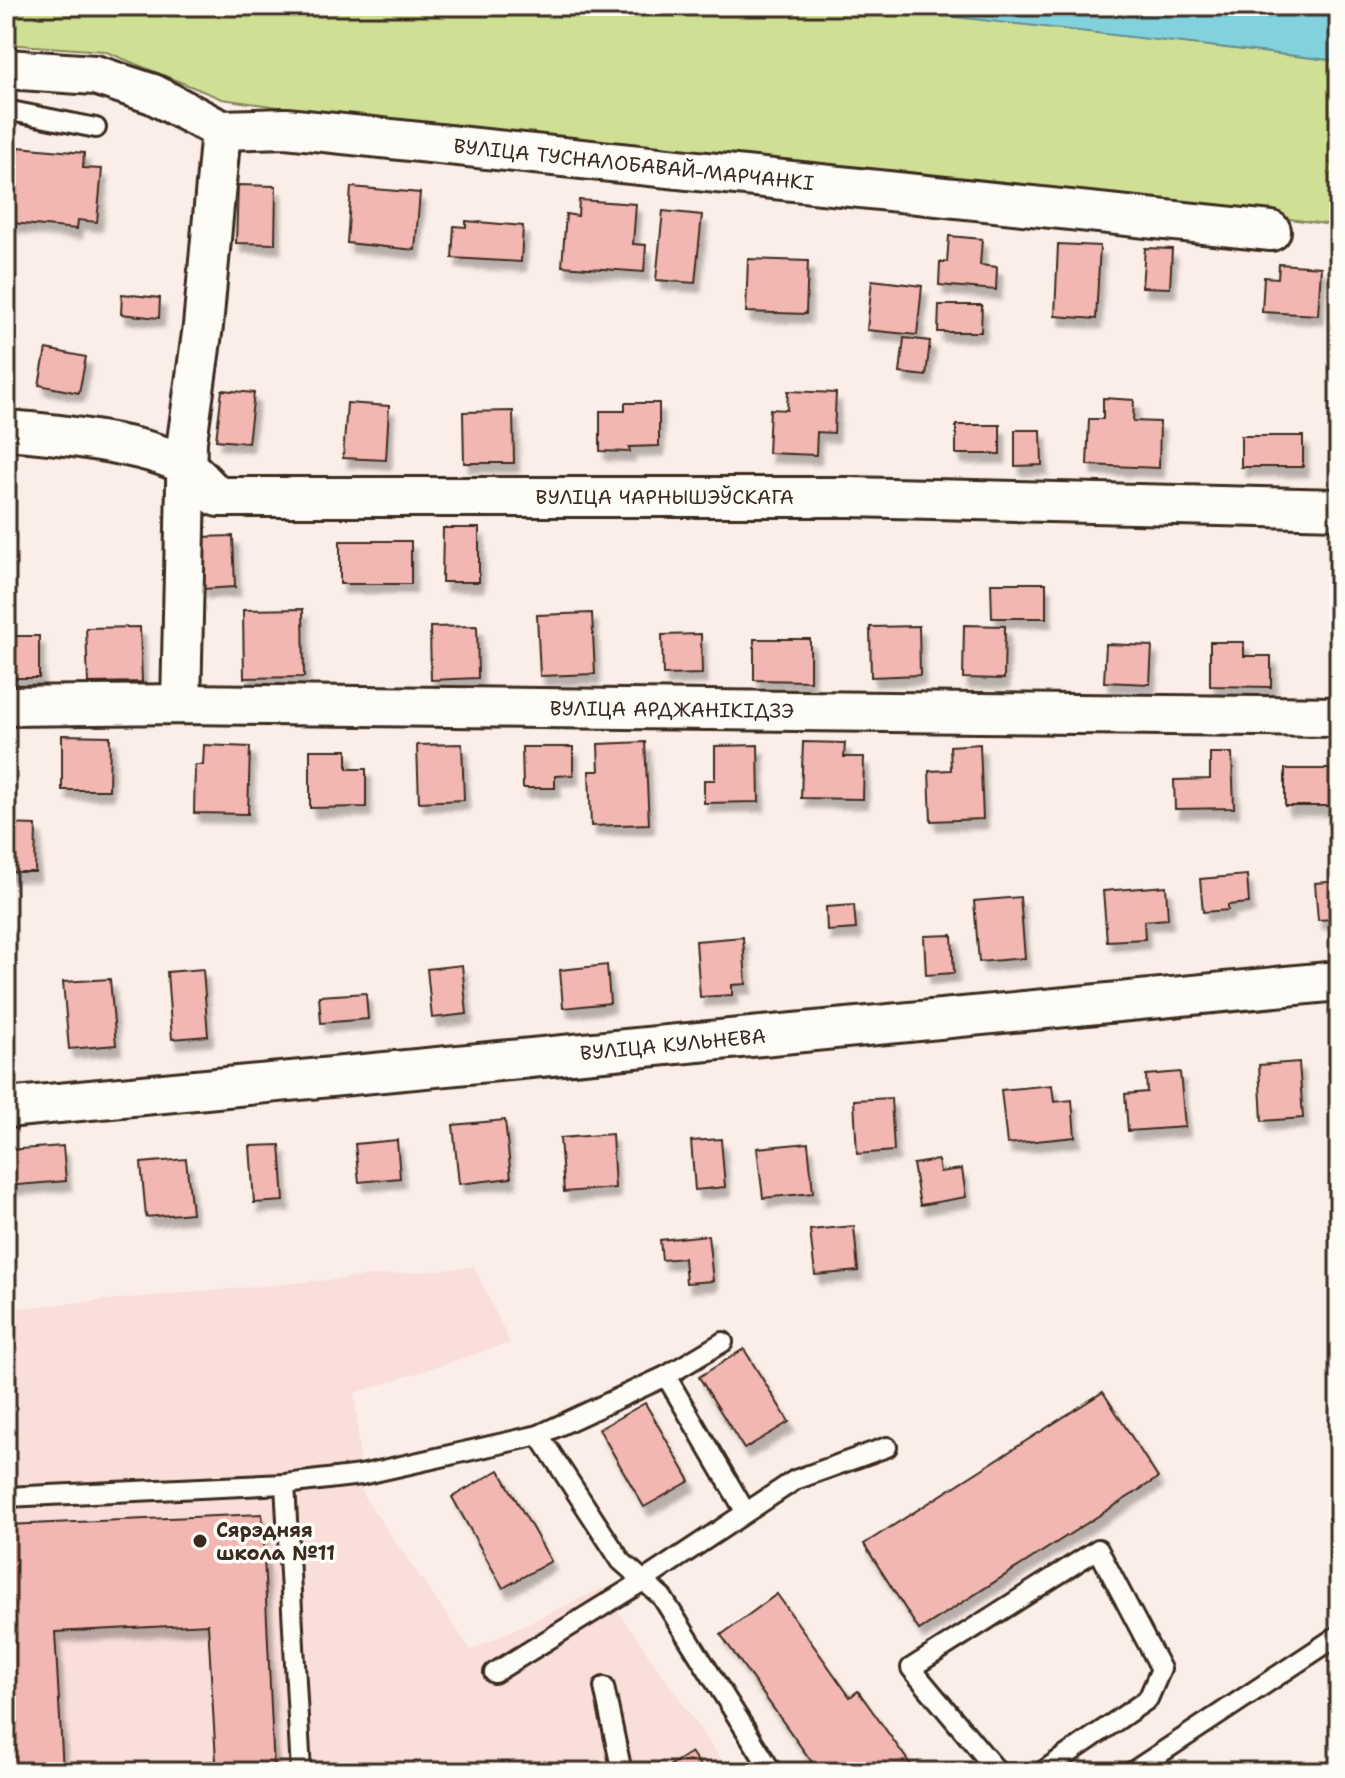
<svg xmlns="http://www.w3.org/2000/svg" width="1345" height="1778" viewBox="0 0 1345 1778" font-family="'Shantell Sans',sans-serif">
<style>
.built{fill:#f9ded9}
.green{fill:#cfe094;stroke:#858559;stroke-width:2}
.water{fill:#82d2dd;stroke:#668f91;stroke-width:2}
.building{fill:#f3b7b3;stroke:#3b2a1e;stroke-width:2;fill-rule:evenodd;filter:url(#shadow)}
.lines{fill:none;stroke-linecap:round;stroke-linejoin:round}
.service-casing{stroke:#3b2a1e;stroke-width:24}
.minor-casing{stroke:#3b2a1e;stroke-width:44}
.service{stroke:#fdfcf7;stroke-width:18}
.minor{stroke:#fdfcf7;stroke-width:38}
.poi-dot{fill:#3b2a1e;stroke:#fdfcf7;stroke-width:3}
.labels{text-anchor:middle;dominant-baseline:central;stroke-width:7;stroke-linejoin:round;paint-order:stroke}
.street-label{font-size:20px;fill:#3b2a1e;stroke:#fdfcf7}
.poi-label{font-size:20px;font-weight:bold;fill:#3b2a1e;stroke:#fdfcf7;text-anchor:start}
</style>
<defs>
<filter id="shadow"><feDropShadow dx="5" dy="9" stdDeviation="2" flood-color="#0004"/></filter>
</defs>
<rect width="100%" height="100%" fill="#fbeee9"/>
<filter id="ink" filterUnits="userSpaceOnUse"><feTurbulence type="fractalNoise" baseFrequency=".0125" numOctaves="2"/><feDisplacementMap in="SourceGraphic" scale="16" xChannelSelector="R" yChannelSelector="G"/><feConvolveMatrix kernelMatrix="1 2 1 2 8 2 1 2 1" color-interpolation-filters="sRGB"/></filter>
<g filter="url(#ink)">
<path class="built" d="M474,1267L510,1343L355,1393L362,1494L471,1650L602,1588L730,1772H6V1309Z"/>
<path class="green" d="M6,6H869L1339,61V226L1262,215L299,110L222,99L104,51L6,44Z"/>
<path class="water" d="M869,6H1339V61L895,10Z"/>
<g class="building">
<path d="M18,147L84,153L83,168L102,169L97,222L78,220L77,229L12,223Z"/>
<path d="M238,185L276,186L275,244L236,243Z"/>
<path d="M351,187L420,193L415,250L347,243Z"/>
<path d="M579,200L636,204L633,244L646,245L644,272L562,266L566,214L578,216Z"/>
<path d="M663,211L702,215L695,283L656,280Z"/>
<path d="M466,221L523,226L521,262L452,258L454,226L466,227Z"/>
<path d="M949,236L982,239L980,265L997,267L996,290L939,285L940,262H947Z"/>
<path d="M1058,244L1100,246L1096,319L1055,316Z"/>
<path d="M1145,248L1172,249L1170,288L1142,287Z"/>
<path d="M748,259L808,261L806,314L746,312Z"/>
<path d="M1279,264L1321,267L1318,315L1262,312L1264,277L1278,278Z"/>
<path d="M872,280L922,286L917,335L867,330Z"/>
<path d="M122,294L160,298L159,318L121,314Z"/>
<path d="M939,305H982L981,332H938Z"/>
<path d="M904,338L930,341L926,376L900,373Z"/>
<path d="M46,349L86,357L79,393L39,385Z"/>
<path d="M222,390L254,393L248,443L216,440Z"/>
<path d="M788,391L836,393L834,433L817,432L816,455L768,453L770,409L787,410Z"/>
<path d="M1103,398L1134,400L1133,421L1160,422L1159,468L1087,465L1089,419H1103Z"/>
<path d="M347,403L389,406L386,460L343,458Z"/>
<path d="M625,403H659V446L629,447L630,452L600,451V411H625Z"/>
<path d="M513,411L514,463H464L463,412Z"/>
<rect x="956" y="425" width="44" height="29"/>
<path d="M1015,430H1041L1042,465L1015,466Z"/>
<rect x="1241" y="436" width="62" height="31"/>
<path d="M443,528H479V582H442Z"/>
<path d="M233,536L235,587L202,589L200,537Z"/>
<rect x="340" y="541" width="71" height="43"/>
<path d="M991,583H1046V618H992Z"/>
<path d="M303,609L304,677L244,678L243,610Z"/>
<path d="M592,613L595,674L540,676L537,615Z"/>
<path d="M964,625L1005,626L1004,679L963,678Z"/>
<path d="M477,626L478,678L431,680L430,627Z"/>
<path d="M919,626L920,675L871,677L870,627Z"/>
<path d="M140,627L142,682L88,683L86,628Z"/>
<path d="M701,634L702,674L663,675L662,635Z"/>
<rect x="6" y="636" width="33" height="42"/>
<path d="M754,639H810V681L754,680Z"/>
<path d="M1210,642H1244V656H1271V687L1210,686Z"/>
<path d="M1106,644L1152,646L1150,684L1104,682Z"/>
<path d="M62,735L110,736L109,790H62Z"/>
<path d="M645,742L649,824L591,826L589,771H599L598,744Z"/>
<path d="M803,742L845,743L844,757H864L863,799L801,798Z"/>
<path d="M462,744L464,800L419,802L417,745Z"/>
<path d="M980,744L983,819L931,821L929,771L951,770L950,746Z"/>
<path d="M204,745L250,747L248,814L194,813L195,765H203Z"/>
<path d="M758,745L759,802L704,803V780H715V746Z"/>
<path d="M522,747H573V775L555,776V788H523Z"/>
<path d="M310,750H347V769H366V807L310,808Z"/>
<path d="M1210,753H1232L1234,808L1175,809L1174,780L1210,779Z"/>
<path d="M1285,769H1339L1337,806H1285Z"/>
<path d="M6,824L36,825L35,872H6Z"/>
<path d="M1247,875L1249,903L1228,905V910L1203,912L1200,879Z"/>
<path d="M1339,881V951L1334,952L1332,919L1318,920L1315,883Z"/>
<path d="M1166,886L1168,919L1144,921L1145,939L1107,941L1103,891Z"/>
<path d="M1020,897L1025,958L979,962L974,901Z"/>
<path d="M854,905L856,929L827,931L826,907Z"/>
<path d="M952,935L954,973L926,975L924,936Z"/>
<path d="M743,937L746,984L732,985V995L700,997L696,941Z"/>
<path d="M462,965L467,1014L432,1018L427,969Z"/>
<path d="M607,965L610,1003L563,1008L560,970Z"/>
<path d="M203,969L208,1036L172,1039L167,972Z"/>
<path d="M110,979L116,1045L69,1049L63,982Z"/>
<path d="M366,993L368,1019L321,1023L319,996Z"/>
<path d="M6,1002L10,1047H6Z"/>
<path d="M1299,1062L1303,1118L1262,1121L1259,1065Z"/>
<path d="M1180,1072L1185,1127L1128,1131L1125,1094L1147,1092L1146,1075Z"/>
<path d="M1052,1085L1054,1102L1072,1100L1075,1137L1007,1144L1001,1090Z"/>
<path d="M891,1098L894,1151L857,1154L854,1100Z"/>
<path d="M505,1120L511,1178L459,1184L453,1125Z"/>
<path d="M612,1134L615,1188L564,1192L560,1138Z"/>
<path d="M721,1139L725,1187L695,1190L691,1141Z"/>
<path d="M397,1140L400,1178L359,1182L355,1144Z"/>
<path d="M808,1143L813,1193L763,1198L757,1148Z"/>
<path d="M280,1145L284,1201L254,1203L250,1146Z"/>
<path d="M63,1146L66,1181L6,1186V1150Z"/>
<path d="M186,1159L192,1213L146,1217L141,1163Z"/>
<path d="M938,1160L940,1172L962,1169L966,1197L920,1205L913,1164Z"/>
<path d="M854,1226L858,1271L815,1275L810,1230Z"/>
<path d="M708,1235L713,1281L686,1283L684,1258L662,1260L660,1240Z"/>
<path d="M744,1349L789,1422L744,1449L699,1377Z"/>
<path d="M1103,1392L1158,1478L919,1630L864,1544Z"/>
<path d="M645,1403L690,1481L644,1507L599,1429Z"/>
<path d="M499,1470L551,1561L503,1588L452,1497Z"/>
<path d="M262,1514L274,1772H13L6,1619V1525ZM208,1624L216,1761L63,1771L55,1632Z"/>
<path d="M777,1594L850,1697L858,1691L916,1772H819L721,1635Z"/>
<path d="M691,1752L705,1772H660Z"/>
</g>
<g class="lines">
<g class="service-casing">
<g id="service">
<path d="M6,110L96,128"/>
<path d="M666,1376L745,1511"/>
<path d="M539,1435L621,1561L662,1597L772,1772"/>
<path d="M285,1484L301,1772"/>
<path d="M6,1497L285,1484L361,1475L539,1435L666,1376L723,1342"/>
<path d="M494,1673L643,1581L795,1480L887,1447"/>
<path d="M604,1687L622,1772"/>
<path d="M998,1772L911,1668L1098,1549L1161,1669L1148,1699L1042,1772"/>
<path d="M1132,1772L1339,1635"/>
</g>
</g>
<g class="minor-casing">
<g id="minor">
<path id="s1" d="M6,69L95,75L153,94L221,130L286,128L1271,231"/>
<path id="s2" d="M6,430C49,433 153,444 187,467C198,475 208,488 218,497H849L1339,509"/>
<path d="M181,704L187,441L203,326L221,130"/>
<path id="s3" d="M6,706L181,704L1339,717"/>
<path id="s4" d="M6,1108L1339,981"/>
</g>
</g>
<use href="#service" class="service"/>
<use href="#minor" class="minor"/>
</g>
</g>
<circle class="poi-dot" cx="200" cy="1541" r="8"/>
<g class="labels">
<g class="street-label">
<text stroke="none"><textPath href="#s1" startOffset="642">ВУЛІЦА ТУСНАЛОБАВАЙ-МАРЧАНКІ</textPath></text>
<text stroke="none"><textPath href="#s2" startOffset="676">ВУЛІЦА ЧАРНЫШЭЎСКАГА</textPath></text>
<text stroke="none"><textPath href="#s3" startOffset="666">ВУЛІЦА АРДЖАНІКІДЗЭ</textPath></text>
<text stroke="none"><textPath href="#s4" startOffset="670">ВУЛІЦА КУЛЬНЕВА</textPath></text>
</g>
<g class="poi-label">
<text x="216" y="1530">Сярэдняя<tspan x="216" dy="23">школа №11</tspan></text>
</g>
</g>
<rect width="1345" height="1778" fill="none" stroke="#fdfcf7" stroke-width="32"/>
<rect x="16" y="16" width="1313" height="1746" fill="none" stroke="#3b2a1e" stroke-width="3" filter="url(#ink)"/>
</svg>
